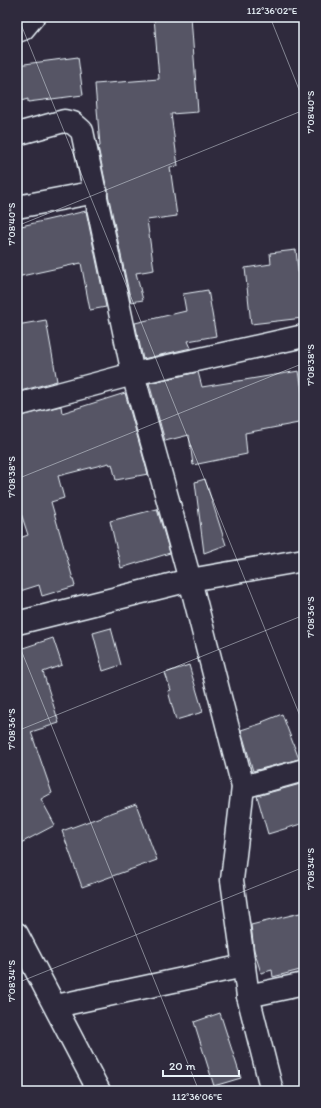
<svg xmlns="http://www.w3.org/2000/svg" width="321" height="1108" viewBox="0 0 321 1108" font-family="Itim,sans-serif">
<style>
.building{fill:#575565;stroke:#e8f1f8}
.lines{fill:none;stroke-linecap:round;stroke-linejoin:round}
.minor-casing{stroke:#e8f1f8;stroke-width:25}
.major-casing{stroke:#e8f1f8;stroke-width:25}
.minor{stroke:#2f2a3d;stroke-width:22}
.major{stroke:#2f2a3d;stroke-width:22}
.ticks{fill:none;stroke:#e8f1f8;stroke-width:1;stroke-opacity:0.45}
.neatline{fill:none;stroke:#e8f1f8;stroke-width:1.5}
.ticks-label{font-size:10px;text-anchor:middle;fill:#e8f1f8}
</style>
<rect width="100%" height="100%" fill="#2f2a3d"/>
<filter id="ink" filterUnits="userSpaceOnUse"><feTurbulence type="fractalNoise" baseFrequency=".025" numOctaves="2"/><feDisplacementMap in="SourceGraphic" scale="8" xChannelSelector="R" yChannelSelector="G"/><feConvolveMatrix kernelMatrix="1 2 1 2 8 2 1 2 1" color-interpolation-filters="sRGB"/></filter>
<g filter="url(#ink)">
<g class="building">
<path d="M154,17H191L198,112L171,114L178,166L170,167L177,216L147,220L154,270L136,273L143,300L131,302L108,194V189L106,185L98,147L100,146L95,84L159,79Z"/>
<path d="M78,57L83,95L28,102V99L17,102V65Z"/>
<path d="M86,211L106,307L90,310L81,263L17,277V227Z"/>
<path d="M296,250L303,318L251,324L245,268L271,264L270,253Z"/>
<path d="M208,290L216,336L188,341L191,348L143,359L135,323L186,311L183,294Z"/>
<path d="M46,320L57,381L17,392V325Z"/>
<path d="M299,371L304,403V422L245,433L247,454L193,465L189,435L165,441L149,383L198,372L202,387Z"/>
<path d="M125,393L148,474L116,480L112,464L110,465L109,463L58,476L64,498L51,502L75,586L42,596L39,585L17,592V539L28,535L17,501V417L61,406L62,413Z"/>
<path d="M205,479L226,545L204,553L195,482Z"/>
<path d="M157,509L170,553L121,568L110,521Z"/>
<path d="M111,628L121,665L103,671L93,633Z"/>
<path d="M53,638L62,665L43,672L59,723L31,732L52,793L41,799L55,825L17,845V650Z"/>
<path d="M189,665L203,712L176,720L168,691L171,690L165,673Z"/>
<path d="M282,714L299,759L253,771L241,730L263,723L262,722Z"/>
<path d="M304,783V823L268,834L257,796Z"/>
<path d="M136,804L157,860L82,887L62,831Z"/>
<path d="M304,912V969L273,977L272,970L261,973L254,950L251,925Z"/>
<path d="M220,1013L241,1078L214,1086L194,1022Z"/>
</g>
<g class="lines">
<g class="minor-casing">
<g id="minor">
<path d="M17,31L23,29L33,17"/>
<path d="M17,134L64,121L73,123L82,131L133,374L190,580L243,787L232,880L248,996L272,1091"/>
<path d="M17,207L96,192"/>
<path d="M17,405L133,374L304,336"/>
<path d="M17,623L190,580L304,560"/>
<path d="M243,787L304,770"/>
<path d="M248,996L304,984"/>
<path d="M56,1006L244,966"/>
</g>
</g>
<g class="major-casing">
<path id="major" d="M17,934L99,1091"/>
</g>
<use href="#minor" class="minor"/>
<use href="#major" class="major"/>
</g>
</g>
<path class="ticks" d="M18,17L304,726M270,17L304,102M17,226L304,110M17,479L304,363M17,640L199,1091M17,731L304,615M17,983L304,867"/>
<rect width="321" height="1108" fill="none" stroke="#2f2a3d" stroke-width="44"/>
<path d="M163 1070v6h76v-6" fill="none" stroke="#e8f1f8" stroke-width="2"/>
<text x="169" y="1070" font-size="12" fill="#e8f1f8" stroke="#2f2a3d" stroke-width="3" paint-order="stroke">20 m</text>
<rect x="22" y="22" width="277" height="1064" class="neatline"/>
<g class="ticks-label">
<text x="272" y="14">112°36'02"E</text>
<text transform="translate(310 112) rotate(-90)" y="4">7°08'40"S</text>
<text transform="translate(11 224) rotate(-90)" y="4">7°08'40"S</text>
<text transform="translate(310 365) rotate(-90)" y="4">7°08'38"S</text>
<text transform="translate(11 477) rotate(-90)" y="4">7°08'38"S</text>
<text transform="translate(310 617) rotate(-90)" y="4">7°08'36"S</text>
<text transform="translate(11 729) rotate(-90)" y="4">7°08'36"S</text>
<text transform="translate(310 869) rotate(-90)" y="4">7°08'34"S</text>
<text transform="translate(11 981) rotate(-90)" y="4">7°08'34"S</text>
<text x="197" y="1100">112°36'06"E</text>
</g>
</svg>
